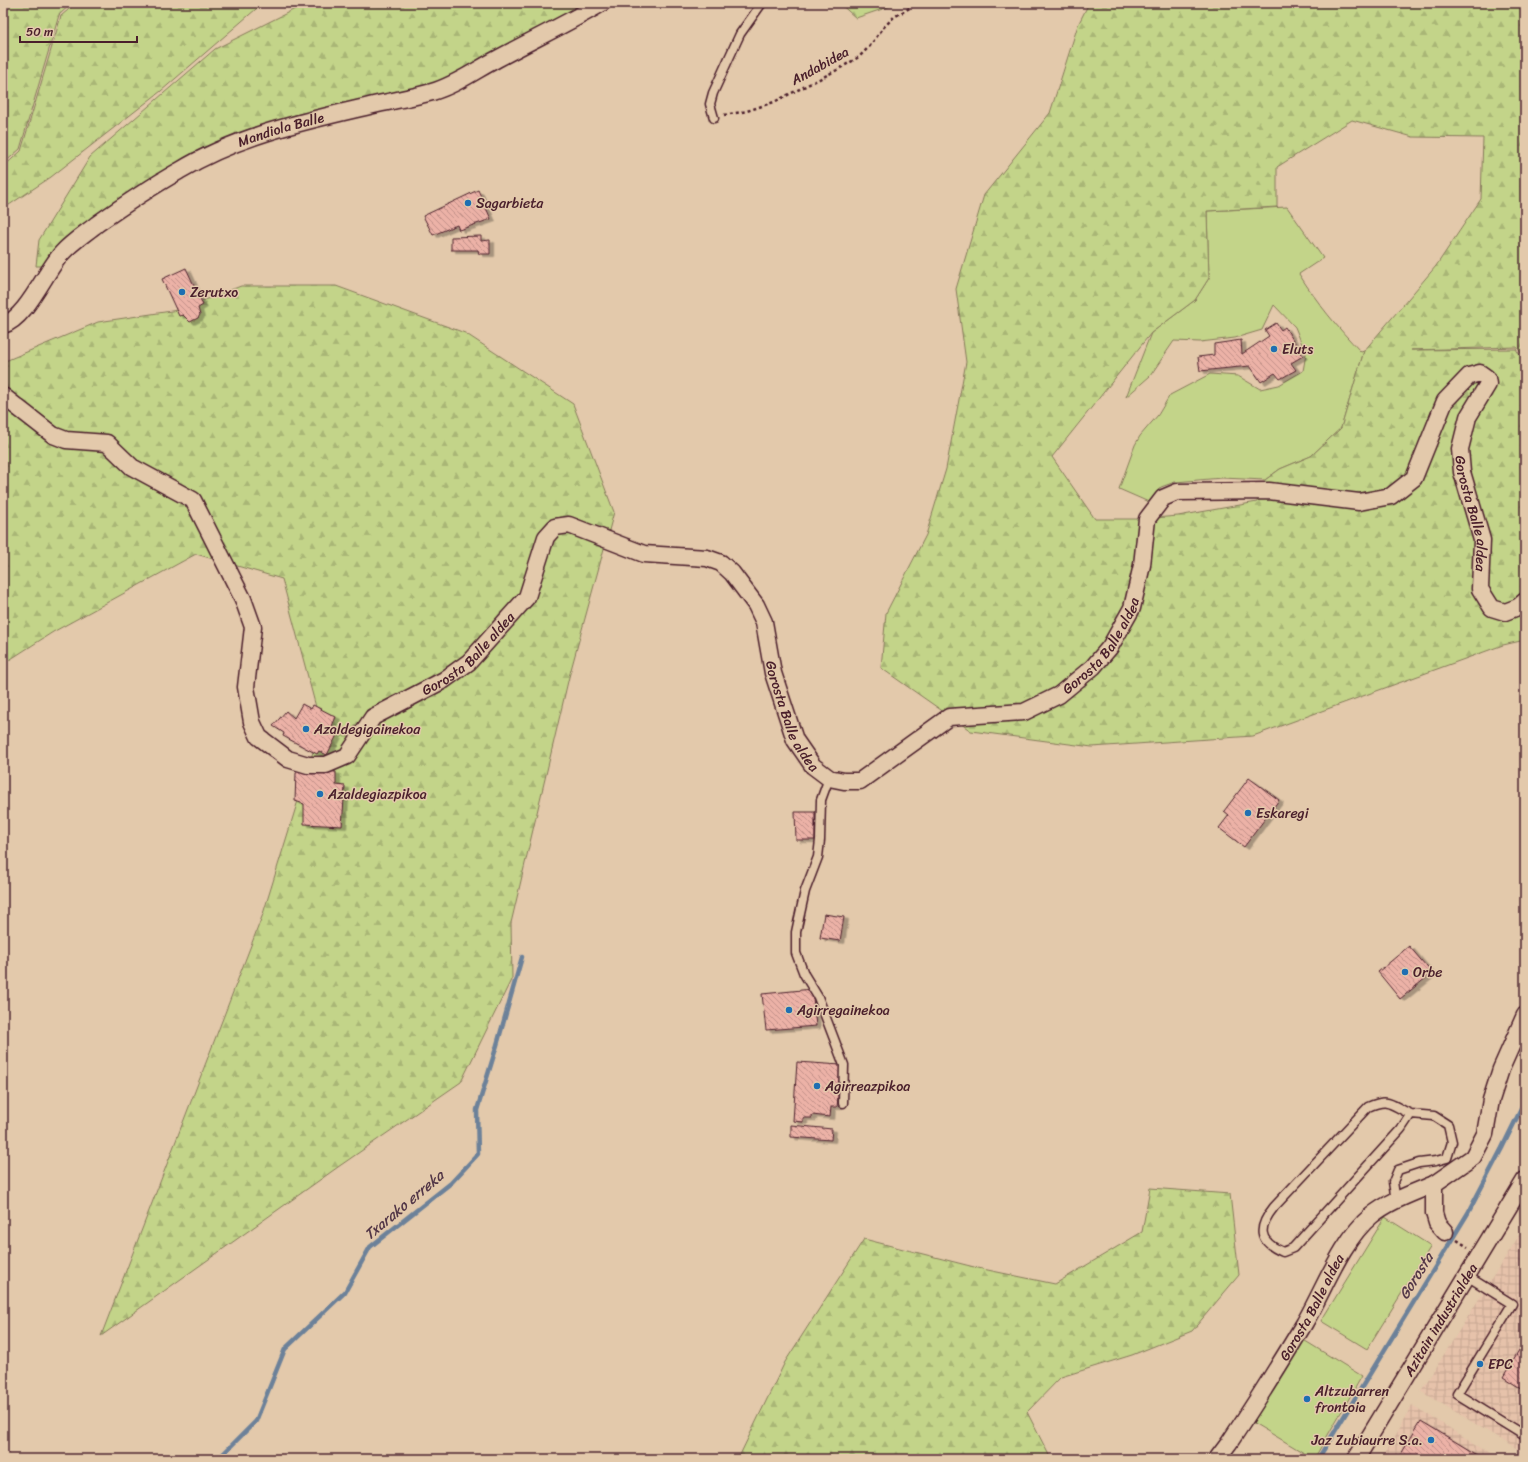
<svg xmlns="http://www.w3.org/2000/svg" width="1528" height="1462" viewBox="0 0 1528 1462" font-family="Sriracha,sans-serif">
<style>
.industrial{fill:url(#industrial-grid)}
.green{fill:#c3d489;stroke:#867a5a}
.forest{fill:url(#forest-firs);stroke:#867a5a;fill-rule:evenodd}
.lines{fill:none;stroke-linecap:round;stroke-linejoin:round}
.stream{stroke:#6c8199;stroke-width:4.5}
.building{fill:url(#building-back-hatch);stroke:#4a1f2b;filter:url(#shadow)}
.lane-casing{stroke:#4a1f2b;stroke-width:11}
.street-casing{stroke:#4a1f2b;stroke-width:19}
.path{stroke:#4a1f2b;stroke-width:2.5;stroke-dasharray:3 3;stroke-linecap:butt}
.lane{stroke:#e3c9ab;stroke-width:8}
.street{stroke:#e3c9ab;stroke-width:16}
.poi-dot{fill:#1f6fb2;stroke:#e3c9ab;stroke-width:1.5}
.labels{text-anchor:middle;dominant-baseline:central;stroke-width:3;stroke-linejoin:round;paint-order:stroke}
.street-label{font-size:14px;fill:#4a1f2b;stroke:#e3c9ab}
.poi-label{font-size:14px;fill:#4a1f2b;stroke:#e3c9ab;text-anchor:start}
.water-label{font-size:15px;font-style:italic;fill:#533747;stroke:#e3c9ab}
</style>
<defs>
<pattern id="industrial-grid" width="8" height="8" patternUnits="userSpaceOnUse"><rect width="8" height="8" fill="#e6c2aa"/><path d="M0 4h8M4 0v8" fill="none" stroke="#c7a692"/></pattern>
<pattern id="forest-firs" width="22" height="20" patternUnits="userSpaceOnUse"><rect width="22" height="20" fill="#c3d489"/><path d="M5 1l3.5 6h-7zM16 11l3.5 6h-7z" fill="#a9b676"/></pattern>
<pattern id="building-back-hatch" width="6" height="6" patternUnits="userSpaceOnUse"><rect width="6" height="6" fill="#ecb2a7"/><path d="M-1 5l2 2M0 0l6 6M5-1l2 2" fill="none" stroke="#c19088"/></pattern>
<filter id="shadow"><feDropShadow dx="4.5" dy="2.5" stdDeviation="0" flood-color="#0004"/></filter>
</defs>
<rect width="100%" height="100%" fill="#e3c9ab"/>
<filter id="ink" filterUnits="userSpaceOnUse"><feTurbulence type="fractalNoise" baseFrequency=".025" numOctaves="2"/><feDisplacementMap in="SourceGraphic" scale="8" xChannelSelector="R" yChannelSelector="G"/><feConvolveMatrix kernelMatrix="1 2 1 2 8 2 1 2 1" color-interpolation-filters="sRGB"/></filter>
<g filter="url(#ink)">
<g class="industrial">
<path d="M1525,1226V1454L1421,1391Z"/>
<path d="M1412,1405L1500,1459H1381Z"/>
</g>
<g class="green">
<path d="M1287,207L1323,258L1299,274C1318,304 1337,327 1361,352L1364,351L1341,428L1311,456L1280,469L1265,480L1222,478L1175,482L1161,487L1153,497L1151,503L1119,489L1135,445L1140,436L1158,415L1170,395L1210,374L1238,376L1260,389L1279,385L1303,371L1306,354L1295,327L1274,305L1262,330L1235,338L1200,342L1174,341L1150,376L1126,397L1151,333L1195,300L1209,278L1207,211Z"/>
<path d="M1385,1217L1431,1246L1367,1349L1321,1321Z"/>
<path d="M1302,1339L1362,1376L1314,1459L1252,1422Z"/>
</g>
<g class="forest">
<path d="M3,3H72L59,15L20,149L3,164Z"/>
<path d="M76,3H263L161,91L51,177L3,209V167L21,151L61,16Z"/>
<path d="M307,3H590L452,80L295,115L205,147L142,185L49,254L44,266H36L39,240L90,157L215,49Z"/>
<path d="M839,3H900L856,18Z"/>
<path d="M1078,3H1525V359L1517,347L1411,350L1516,349L1525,363V640L1503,645L1253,736L1092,747L971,731L881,668L886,613L926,535L946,469L966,362L956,289L984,195L1050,113L1078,25L1088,5ZM1352,120L1413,137L1483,138L1481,199L1436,266L1364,351L1341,428L1311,456L1280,469L1265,480L1257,502L1178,516L1143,519H1095L1052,457L1151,333L1195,300L1209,278L1207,211L1277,207V167Z"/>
<path d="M241,286H336L465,333L573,404L614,512L569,677L511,923L512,978L461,1082L338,1167L101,1336L263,914L321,726L282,579L196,554L53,632L3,664V362L98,322L178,310Z"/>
<path d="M1150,1188L1230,1194L1239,1275L1192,1331L1132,1355L1061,1377L1027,1412L1051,1459H738L785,1362L864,1239L978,1268L1055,1284L1142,1232Z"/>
</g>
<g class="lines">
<g class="stream">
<path d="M218,1459L256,1421L285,1349L345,1292L370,1247L451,1183L478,1154L477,1110L497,1045L522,957"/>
<path d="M1318,1459L1468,1213L1502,1148L1525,1101"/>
</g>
</g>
<g class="building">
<path d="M478,190L491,219L459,230L457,225L433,235L423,216Z"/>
<path d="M481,236V241L490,240V254H479L478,250H451V237Z"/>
<path d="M186,268L203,305L198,308L200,315L198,318L190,322L183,315L179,316L162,279Z"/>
<path d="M1276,323L1281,330L1285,327L1303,356L1291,363L1296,370L1280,379L1275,373L1261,382L1250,366L1200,371L1198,357L1214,355V344L1241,340L1242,354L1269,336L1265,330Z"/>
<path d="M302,704L311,709L313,705L336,717L332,726L339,731L327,755L319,751L317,754L283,736L284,733L273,726L286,711L294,718Z"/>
<path d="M308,769L336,772V785L345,786L342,826L304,824V804L295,801L296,773Z"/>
<path d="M1249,778L1279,800L1244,847L1219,828L1229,815L1224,811Z"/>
<path d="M795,812H815V840H796Z"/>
<path d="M824,914L844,917L840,941L820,938Z"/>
<path d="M1409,946L1432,973L1400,999L1378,972Z"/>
<path d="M812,989L816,1026L766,1030L762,994Z"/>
<path d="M797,1062L841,1065L837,1107H831L830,1117L812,1115V1118H803V1122L793,1121Z"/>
<path d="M791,1125L832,1129L831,1140L791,1137Z"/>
<path d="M1525,1340V1391L1503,1377Z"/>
<path d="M1421,1421L1484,1459H1398Z"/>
</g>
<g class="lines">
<g class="lane-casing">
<g id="lane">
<path d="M714,118L710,104L713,93L740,34L762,3"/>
<path d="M829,778L821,800L820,840L818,857L805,891L796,932V953L804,974L818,997L844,1065L843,1103"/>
<path d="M1396,1201L1393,1182L1398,1170L1419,1163L1436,1161L1447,1158L1452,1142L1448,1125L1434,1116L1411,1114L1401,1129L1293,1248L1283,1252C1257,1241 1258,1227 1274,1207L1368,1107C1391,1097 1391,1106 1411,1114"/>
<path d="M1467,1276L1512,1304L1457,1394L1525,1436"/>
</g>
</g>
<g class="street-casing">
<g id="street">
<path id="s1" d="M3,325C26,319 46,270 62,253C72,242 86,233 97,224C124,205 151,187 179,171C240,134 310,120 378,104C396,100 414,97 432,92C456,85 476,70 497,59C532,40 568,23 602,3"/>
<path id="s2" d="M3,396L53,435L66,440L107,443L132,467L193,500L243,599L253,627L246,687L252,722L259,737L288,759L308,765H326L347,756L373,717L444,680L469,662L527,597L546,537L555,527L569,525L644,554L707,558L721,563L732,573L756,605L764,622L773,673L795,740L813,766L829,778L844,781H860L949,717L1024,712L1059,695L1093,667L1110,647L1132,608L1142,565L1147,519L1163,498L1177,492L1269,491L1359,502L1391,496L1414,478L1445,401L1469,376L1480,373L1487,378L1488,384L1468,417L1460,449L1462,472L1482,540L1480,589L1492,608L1505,612L1518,607L1525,601"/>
<path d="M1445,1232L1437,1223L1434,1213V1184L1473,1157L1485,1134L1491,1100L1501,1069L1525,1015"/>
<path id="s3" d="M1217,1459L1229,1443C1255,1404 1280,1364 1304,1324C1324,1290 1341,1241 1371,1216C1389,1201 1413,1193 1434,1184"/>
<path id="s4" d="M1356,1459L1525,1180"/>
</g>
</g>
<g class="path">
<path d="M724,115L747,111L774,102L837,70L859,57L870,46L883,28L894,17L918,3"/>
<path d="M1457,1240L1468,1247"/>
</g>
<use href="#lane" class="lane"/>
<use href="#street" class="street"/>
</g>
</g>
<g class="poi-dot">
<circle cx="468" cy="203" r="4"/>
<circle cx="182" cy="292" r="4"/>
<circle cx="1274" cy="349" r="4"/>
<circle cx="306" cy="729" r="4"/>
<circle cx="320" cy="794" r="4"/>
<circle cx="1248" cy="813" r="4"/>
<circle cx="1405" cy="972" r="4"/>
<circle cx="789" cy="1010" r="4"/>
<circle cx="817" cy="1086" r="4"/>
<circle cx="1480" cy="1364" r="4"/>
<circle cx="1307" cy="1399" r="4"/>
<circle cx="1431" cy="1440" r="4"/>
</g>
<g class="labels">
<g class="street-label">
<text transform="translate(820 66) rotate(-29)">Andabidea</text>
<text stroke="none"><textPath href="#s1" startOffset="348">Mandiola Balle</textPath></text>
<text stroke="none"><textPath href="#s2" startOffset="2343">Gorosta Balle aldea</textPath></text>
<text stroke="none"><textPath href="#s2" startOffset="1636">Gorosta Balle aldea</textPath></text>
<text stroke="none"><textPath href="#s2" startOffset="736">Gorosta Balle aldea</textPath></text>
<text stroke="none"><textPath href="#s2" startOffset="1240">Gorosta Balle aldea</textPath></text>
<text stroke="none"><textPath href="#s3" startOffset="179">Gorosta Balle aldea</textPath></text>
<text stroke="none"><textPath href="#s4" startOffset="163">Azitain industrialdea</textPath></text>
</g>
<g class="poi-label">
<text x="476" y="203">Sagarbieta</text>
<text x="190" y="292">Zerutxo</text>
<text x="1282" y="349">Eluts</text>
<text x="314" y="729">Azaldegigainekoa</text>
<text x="328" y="794">Azaldegiazpikoa</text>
<text x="1256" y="813">Eskaregi</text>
<text x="1413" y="972">Orbe</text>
<text x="797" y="1010">Agirregainekoa</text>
<text x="825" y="1086">Agirreazpikoa</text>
<text x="1488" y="1364">EPC</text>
<text x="1315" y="1391">Altzubarren<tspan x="1315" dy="16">frontoia</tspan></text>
<text x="1423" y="1440" text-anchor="end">Jaz Zubiaurre S.a.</text>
</g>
<g class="water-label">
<text transform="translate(404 1205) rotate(-40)">Txarako erreka</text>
<text transform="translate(1416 1276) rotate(-58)">Gorosta</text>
</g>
</g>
<rect width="1528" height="1462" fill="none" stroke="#e3c9ab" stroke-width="16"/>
<rect x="8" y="8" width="1512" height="1446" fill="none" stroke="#4a1f2b" stroke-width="1.5" filter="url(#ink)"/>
<path d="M20 36v6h117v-6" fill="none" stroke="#4a1f2b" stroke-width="2"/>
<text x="26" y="36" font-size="12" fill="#4a1f2b" stroke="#e3c9ab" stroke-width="3" paint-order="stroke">50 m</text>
</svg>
